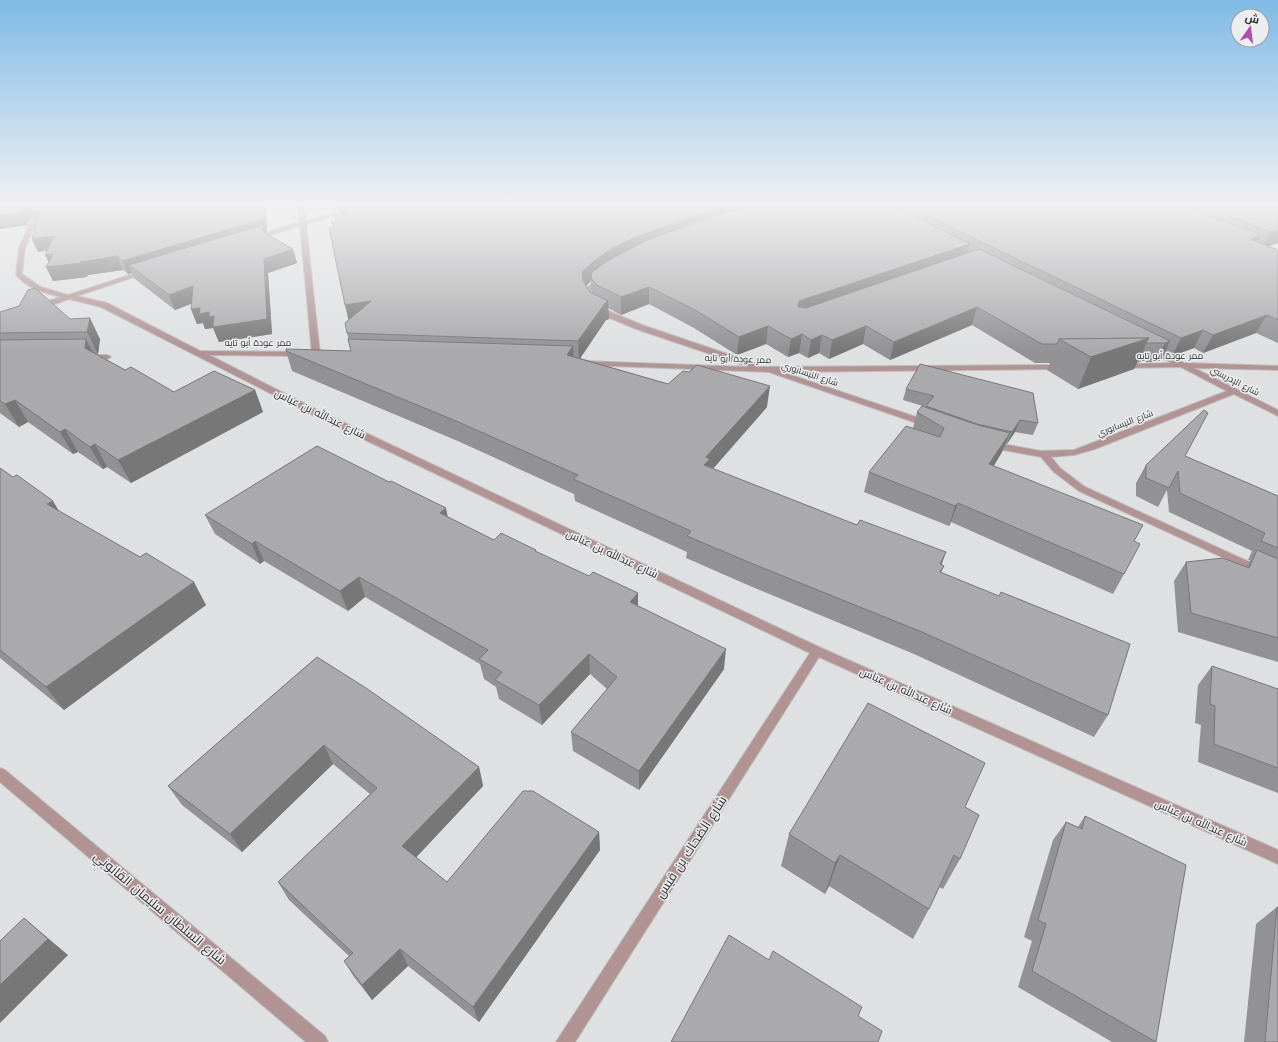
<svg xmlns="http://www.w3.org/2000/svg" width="1278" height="1042" viewBox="0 0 1278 1042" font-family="'Work Sans',Cairo,sans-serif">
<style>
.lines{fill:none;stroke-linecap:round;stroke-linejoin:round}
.minor-casing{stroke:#bcbcbd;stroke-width:2}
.minor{fill:#b19393;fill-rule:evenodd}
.wall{fill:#929294;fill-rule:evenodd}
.shaded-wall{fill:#777778}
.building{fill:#aaaaac;stroke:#777778}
.labels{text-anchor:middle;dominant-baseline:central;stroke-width:3;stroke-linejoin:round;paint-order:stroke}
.far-street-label{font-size:9px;fill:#2e2e2f;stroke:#ecedef}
.street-label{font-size:11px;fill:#2e2e2f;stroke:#ecedef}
.near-street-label{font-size:13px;fill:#2e2e2f;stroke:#ecedef}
</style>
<rect width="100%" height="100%" fill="#dfe0e1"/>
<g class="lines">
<g class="minor-casing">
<g id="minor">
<path d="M37,205H43L25,248L22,274L41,287L68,295L145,270H149V272L77,296L107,303L200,351L303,352V356H300L209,355L315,409L821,648L1278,850V864L819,657L575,1042H556L810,653L309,413L101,307L69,299L41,309H35V305L61,297C44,293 27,288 16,275L19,248Z"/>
<path d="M297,205H303L306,221L368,205H379L306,224L320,354L316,356L312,354L300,226L253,240L250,238L300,222Z"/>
<path d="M601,276L603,277V279L591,291V298L597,304L611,312L642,325L757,364V367L1062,365L1066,367L1062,369L782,372L931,422L932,424L931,426L928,427L769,372L586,365L582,363L583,361L749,367L636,329L605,316L591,308L585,298L584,290Z"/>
<path d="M1148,347H1154L1184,363L1278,366V370L1194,368L1278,410V416L1234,394L1095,449L1074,455L1051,457L1060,468L1085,487L1278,575V583L1079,491L1054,472L1041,457L988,447L987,445L991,442L1041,451L1074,450L1227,391L1181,367L1121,368L1120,366L1124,364L1172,363L1148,351Z"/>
<path d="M86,355H107L111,357L107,359H86Z"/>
<path d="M0,768L5,770L325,1036L328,1042H306L0,782Z"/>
</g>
</g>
<use href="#minor" class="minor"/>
</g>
<g class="wall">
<path d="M0,205H265L267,231L265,232L266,234L293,249L297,263L268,273L272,334L219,342L213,328L205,329L203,323L197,324L191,309L192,303L175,310L135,279L132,273L128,274L123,270L88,275L87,277L53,281L49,262L45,255L47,250L38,252L32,239L36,223L32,215L27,225L0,229Z"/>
<path d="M334,205H1278V243L1269,246L1278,250V343L1256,333L1203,353L1194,348L1172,356L1165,352L1161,360L1156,362H1138L1134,369L1078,389L1047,370L1050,363H1035L972,325L890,360L863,344L829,359L819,353L808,358L799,353L788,357L766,344L737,355L694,328L649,304L621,315L608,308L609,319L606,320L580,358L668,384L767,407L713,469L857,525L946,552L941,565L944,566L941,573L1108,715L1094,737L914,654L750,586L686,558L687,552L575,501L574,494L460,442L292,371L286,351H351L347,333L349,320L345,305L333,227L336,222L341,217L340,211L338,212ZM591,281L592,293L590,292L586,286Z"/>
<path d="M19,306L70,319L100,339L98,354H95L125,370L174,392L255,390L263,412L131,483L107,467L103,469L78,452L73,454L28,422L19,427L0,413V312Z"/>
<path d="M906,389L1038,423L1033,435L1015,432L1007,444H1006L1002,452L994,466L1134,541L1124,574L1113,594L951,522L949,526L864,492L869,472L913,428L917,412L925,407H926L903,400Z"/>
<path d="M1185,456L1278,496V662L1178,632L1174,581L1186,562L1245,567L1250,560H1248L1252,551L1169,512L1167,490L1158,507L1136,496V483L1146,465Z"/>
<path d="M0,468L60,512L206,605L64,710L0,658Z"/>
<path d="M205,515L448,517L494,540L536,550V552L638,606L724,669L639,790L573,751L571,732L607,689L590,674L542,725L499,699L496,687L484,679L480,664L365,597L348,611L264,561L260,564L215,534Z"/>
<path d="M317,657L479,767L483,786L416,857L447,882L599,832L600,850L479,1022L408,966L372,1000L354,977L344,961L349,956L289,900L278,882L370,794L333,764L242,852L182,805L168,786Z"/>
<path d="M1212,666L1278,689V793L1198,762L1201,725L1195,723L1198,685Z"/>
<path d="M965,807L960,859L943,889L939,887L929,909L913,939L829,886L825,894L781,866L789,834Z"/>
<path d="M1085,816L1156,1042H1112L1018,987L1032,941L1024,937L1053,840L1066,822L1078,827Z"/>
<path d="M1277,907L1278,1042H1244L1256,924Z"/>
</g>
<g class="shaded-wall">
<path d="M24,205H36L40,210L37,224L32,215L27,225L0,229V215Z"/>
<path d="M262,205H265L267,231L265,232L267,238L129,265L132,273L128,274L122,261Z"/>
<path d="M336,205H338L340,211L338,212Z"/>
<path d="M730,205H789L596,276L592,281L591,273V281L583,289L582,272L595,260L613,248L634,238L681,220Z"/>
<path d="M1278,230V243L1262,248L1271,232Z"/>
<path d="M1261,235L1252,252L1250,239Z"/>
<path d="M54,236L60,248L38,252L32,239Z"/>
<path d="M970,244L965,261L797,319L799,301Z"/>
<path d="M293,249L297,263L268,273L272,334L219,342L213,328L205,329L203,323L197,324L191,309L200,308L209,312L214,316L264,259Z"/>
<path d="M53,254L81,262L117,256L123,270L88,275L87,277L53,281L46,267H51L45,255Z"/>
<path d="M193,286L199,301L175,310L169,295Z"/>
<path d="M649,287V304L621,315V297Z"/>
<path d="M371,301L349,322L345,305Z"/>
<path d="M608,301L609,319L606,320L579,360L578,341L606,302Z"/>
<path d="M977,307L972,325L890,360L894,342Z"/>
<path d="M1267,315L1256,333L1203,353L1213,335Z"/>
<path d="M90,318L100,339L98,354L87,332Z"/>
<path d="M768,326L766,344L737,355L739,337Z"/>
<path d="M866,326L863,344L829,359L832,340Z"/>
<path d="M1203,330L1194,348L1172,356L1181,338Z"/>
<path d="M802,334L799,353L788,357L791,339Z"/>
<path d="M822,335L819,353L808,358L811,340Z"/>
<path d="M1149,338L1134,369L1078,389L1091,357Z"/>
<path d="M86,339L97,361L85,348Z"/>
<path d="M1170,341L1161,360L1156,362L1165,343Z"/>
<path d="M573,346L574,367L567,355Z"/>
<path d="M770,386L767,407L709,473L704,465L706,457Z"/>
<path d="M255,390L263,412L131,483L118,460Z"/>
<path d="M15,400L28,422L19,427L5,404Z"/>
<path d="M1020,420L1015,432L1007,444L1012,432Z"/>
<path d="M65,429L78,452L73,454L60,432Z"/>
<path d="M1010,433L1002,452L982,484L989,464Z"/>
<path d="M95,444L107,467L103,469L90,447Z"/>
<path d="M53,501L67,524L47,504Z"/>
<path d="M958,503L951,522L949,526L955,506Z"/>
<path d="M446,508L450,528L440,513Z"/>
<path d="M255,541L264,561L260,564L252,544Z"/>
<path d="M946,552L938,574L940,564Z"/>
<path d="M359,577L365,597L348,611L340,591Z"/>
<path d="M194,582L206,605L64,710L46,687Z"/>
<path d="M638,593V613L630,602Z"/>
<path d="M726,649L724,669L639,790V771Z"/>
<path d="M589,654L590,674L542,725L539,705Z"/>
<path d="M324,745L333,764L242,852L230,834Z"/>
<path d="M479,767L483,786L410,864L402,846Z"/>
<path d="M599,832L600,850L479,1022L473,1007Z"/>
<path d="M840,855L829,886L825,894L835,863Z"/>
<path d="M24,918L68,955L0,1023V985Z"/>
<path d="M400,949L408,966L372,1000L362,985Z"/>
</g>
<g class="building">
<path d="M0,205H24L21,213L0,215Z"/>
<path d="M33,205H262L263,219L122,261L117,256L81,262V263L46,267L53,254L45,255L54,236L32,239L40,210L30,212Z"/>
<path d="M339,205H730L681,220L634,238L613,248L595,260L582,272L583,281L590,292L608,301L606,302L578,341L347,333L345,323L371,301L345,305L329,228L333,227L332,222H336L335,218L346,216Z"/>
<path d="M755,205H891L970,244L799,301L798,307L806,308L979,249L1170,341L1165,343H1146L1149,338L1059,339L1057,344H1042L977,307L894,342L866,326L832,340L822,335L811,340L802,334L791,339L768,326L739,337L695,310L649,287L621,297L597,285L592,280L591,273L606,262L645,241L711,217Z"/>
<path d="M905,205H1181L1261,235L1250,239L1278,250V320L1267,315L1213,335L1203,330L1181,338Z"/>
<path d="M1199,205H1278V230L1271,232Z"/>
<path d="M263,225V232L293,249L264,259L267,319L213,327L214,316L209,317V312L199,314L200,308L191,309L193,286L169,295L129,265Z"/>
<path d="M35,288L70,319L90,318L87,332L0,333V312L19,306L28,290Z"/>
<path d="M1149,338L1091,357L1059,339Z"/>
<path d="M86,339L85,348L125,370L131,367L174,392L214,371L255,390L118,460L95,444L90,447L65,429L60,432L15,400L5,404L0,401V340Z"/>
<path d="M348,339L573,346L567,355L668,384L683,371L689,372L697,365L770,386L706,457L710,459L704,465L857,525L860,520L946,552L940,564L944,566L940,572L999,596L1001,592L1130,644L1108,715L922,632L753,564L687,536L691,531L573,479L578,475L456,421L286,351V349L351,351Z"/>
<path d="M920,364L1033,393L1038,423L1020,420L1012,432L977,424L926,406L934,396L906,389Z"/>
<path d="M922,406L978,425L1010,433L989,464L1143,525L1134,541L1140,544L1124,574L958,503L955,506L869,472L906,426L940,437L944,428L917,412Z"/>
<path d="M1204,410L1208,413L1185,456L1278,496V548L1261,541L1265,533L1180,493L1178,471L1169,488L1146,478V465Z"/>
<path d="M317,446L389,482L391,481L446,508L440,513L494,540L501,533L536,550L535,551L589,576L593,572L638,593L630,602L726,649L639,771L571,732L617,677L589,654L539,705L495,680L502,672L479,659L488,650L359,577L340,591L255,541L252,544L205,515Z"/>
<path d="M0,468L13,477L17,475L53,501L47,504L140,557L146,553L194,582L46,687L0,650Z"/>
<path d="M1257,550L1278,559V638L1191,613L1186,562L1223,558L1249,568Z"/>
<path d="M317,657L366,688L479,767L402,846L447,882L523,791H533L599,832L473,1007L400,949L362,985L344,961L353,953L278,882L377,788L324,745L230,834L168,786Z"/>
<path d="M1212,666L1278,689V768L1214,744L1215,706L1210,704Z"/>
<path d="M868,703L985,763L965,807L979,815L960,859L954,855L929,909L840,855L835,863L789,834Z"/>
<path d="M1085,816L1186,865L1156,1042L1032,971L1046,924L1038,920L1066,822L1082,829Z"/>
<path d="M1277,907H1278V1042H1265Z"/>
<path d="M24,918L48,939L0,985V941Z"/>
<path d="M729,935L769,960L773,951L862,1007L858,1016L882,1031L878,1042H671Z"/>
</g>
<linearGradient id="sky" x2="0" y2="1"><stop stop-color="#7fbae5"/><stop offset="0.58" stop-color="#f1f1f2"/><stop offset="1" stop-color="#f1f1f2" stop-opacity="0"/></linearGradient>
<rect width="1278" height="351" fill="url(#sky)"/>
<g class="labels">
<g class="far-street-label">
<text x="258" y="343">ممر عودة أبو تايه</text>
<text x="1170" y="356">ممر عودة أبو تايه</text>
<text transform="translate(738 359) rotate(2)">ممر عودة أبو تايه</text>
<text transform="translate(810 374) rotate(18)">شارع النيسابوري</text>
<text transform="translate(1235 381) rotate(27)">شارع الإدريسي</text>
<text transform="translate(1125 423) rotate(-21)">شارع النيسابوري</text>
</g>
<g class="street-label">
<text transform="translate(320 414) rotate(26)">شارع عبدالله بن عباس</text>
<text transform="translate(612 554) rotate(25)">شارع عبدالله بن عباس</text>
<text transform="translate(906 691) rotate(24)">شارع عبدالله بن عباس</text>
<text transform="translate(1201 823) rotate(24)">شارع عبدالله بن عباس</text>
</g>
<g class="near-street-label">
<text transform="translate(691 847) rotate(-57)">شارع الضحاك بن قيس</text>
<text transform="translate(160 908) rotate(40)">شارع السلطان سليمان القانوني</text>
</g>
</g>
<g transform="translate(1250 28) rotate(14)"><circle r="19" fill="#ecedef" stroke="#a0a1a2"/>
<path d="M0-3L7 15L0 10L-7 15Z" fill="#b04bb0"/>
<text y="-6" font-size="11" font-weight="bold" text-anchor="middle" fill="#2e2e2f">ش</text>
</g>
</svg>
